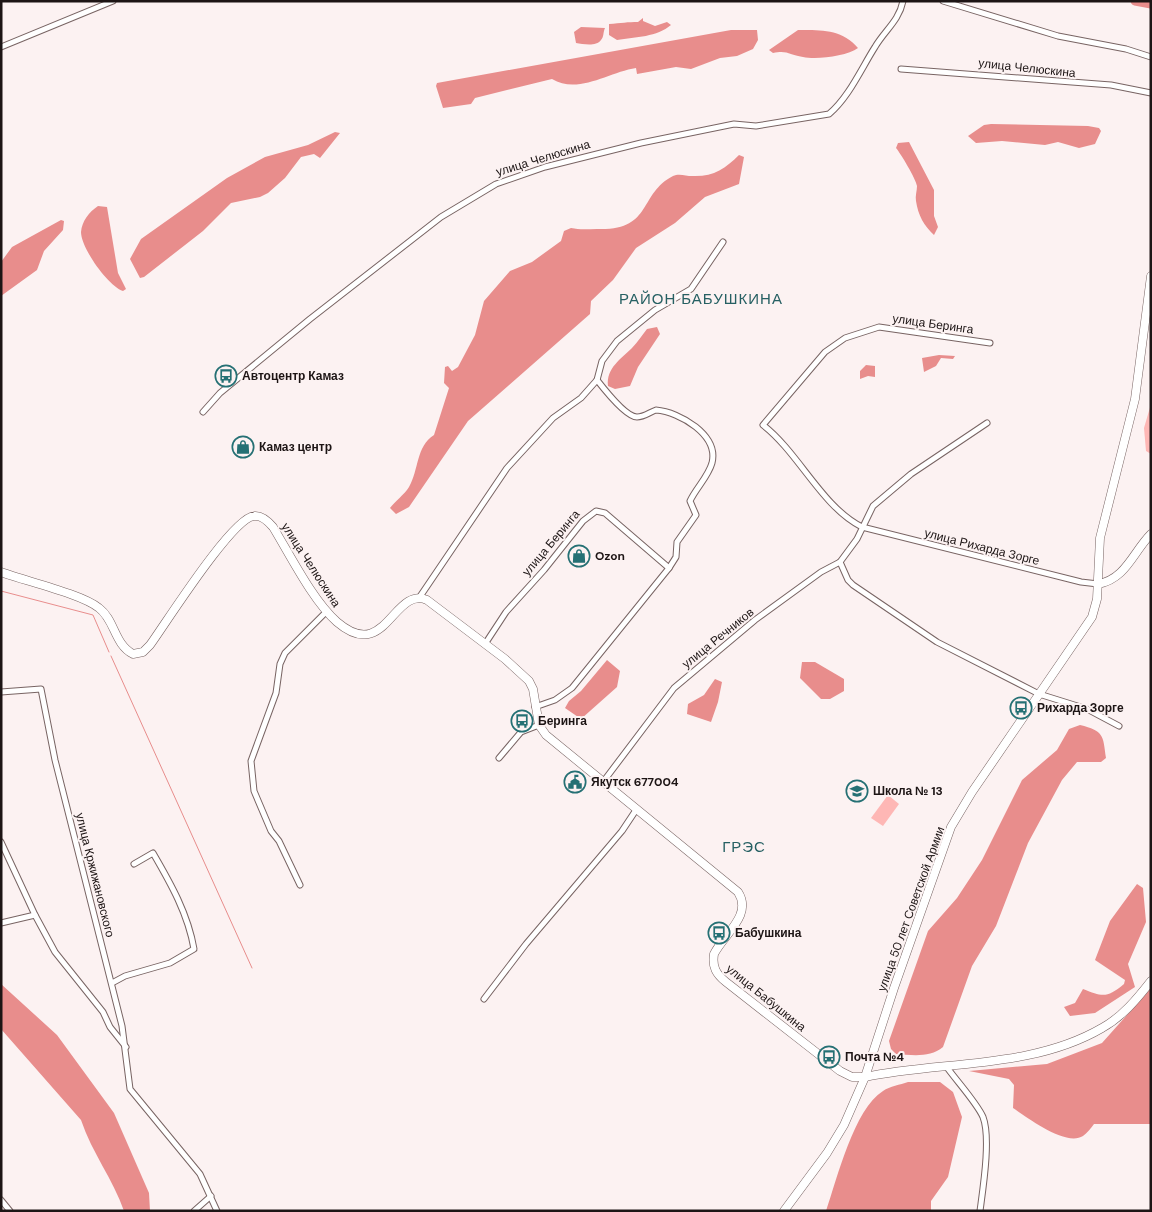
<svg xmlns="http://www.w3.org/2000/svg" width="1152" height="1212" viewBox="0 0 1152 1212" font-family="'DM Sans',sans-serif">
<style>
.green{fill:#feb7b5}
.water{fill:#e88d8c}
.lines{fill:none;stroke-linecap:round;stroke-linejoin:round}
.stream{stroke:#e88d8c;stroke-width:1}
.river{stroke:#e88d8c;stroke-width:9}
.street-casing{stroke:#786463;stroke-width:7}
.secondary-casing{stroke:#786463;stroke-width:9}
.street{stroke:#fff;stroke-width:5}
.secondary{stroke:#fff;stroke-width:8}
.labels{text-anchor:middle;dominant-baseline:central;stroke-width:4;stroke-linejoin:round;paint-order:stroke}
.street-label{font-size:12px;fill:#1d1515;stroke:#fcf2f2}
.poi-label{font-size:12px;font-weight:bold;fill:#1d1515;stroke:#fcf2f2;text-anchor:start}
.quarter-label{font-size:15px;letter-spacing:1px;fill:#266063;stroke:#fcf2f2}
</style>
<rect width="100%" height="100%" fill="#fcf2f2"/>
<g class="green">
<path d="M1151,404V454L1146,451L1144,428Z"/>
<path d="M888,795L899,804L883,826L871,818Z"/>
</g>
<g class="water">
<path d="M643,18V21L655,26L667,22L671,25C657,37 636,37 617,40L609,35V24C621,23 628,22 638,22Z"/>
<path d="M581,27L605,28C603,32 604,37 601,40C596,47 583,44 576,43L574,32Z"/>
<path d="M731,30H757L758,40L753,49L737,56L720,58L691,69L676,67L637,74L636,68C609,72 578,95 552,79L475,98L471,104L443,108L436,86L437,83Z"/>
<path d="M798,30C821,30 842,29 858,48C847,56 817,60 803,57C789,55 788,50 773,53L769,50Z"/>
<path d="M991,124L1088,126L1099,128L1101,131L1095,144L1079,148L1058,142L1045,145L1002,141L976,143L968,136L984,125Z"/>
<path d="M335,132L340,133L320,158L314,154L301,157L285,178L268,193L260,197L231,203L203,231L144,277L140,278L130,259L141,239L227,178L265,157L308,145Z"/>
<path d="M909,142L934,190V216L938,227L934,235C924,226 918,215 916,201C915,196 917,191 917,186C916,179 901,154 896,148L898,143Z"/>
<path d="M739,155L744,157L739,184L705,197L675,223L636,248L613,280L591,301L590,314L468,421L409,507L396,514L390,508C395,501 404,495 409,487C419,470 416,446 434,435L449,388L444,383L445,367L448,366L452,371L458,367L475,335L484,301L510,271L532,262L561,241L564,231L571,228C580,230 588,229 597,229C653,231 638,194 673,176C679,173 686,176 692,176C713,177 725,169 739,155Z"/>
<path d="M98,206L107,207L118,273L126,289L123,291C108,286 81,248 81,232C82,221 89,212 98,206Z"/>
<path d="M61,220L64,221L63,230L44,251L37,270L1,296V262L12,247Z"/>
<path d="M657,327L660,334L638,367L630,386L615,389L608,386C606,368 621,359 632,348C638,342 642,335 647,329Z"/>
<path d="M939,355L955,356L953,359L941,358L936,366L924,372L922,358Z"/>
<path d="M866,365L875,366V377L868,376L860,379V371Z"/>
<path d="M607,660L620,671L617,687L581,719L565,708L569,701L581,691Z"/>
<path d="M802,662H815L844,679V691L830,699H821L800,678Z"/>
<path d="M715,679L722,682L718,702L711,722L687,714L688,704L704,695Z"/>
<path d="M1080,725C1104,731 1103,735 1106,758L1101,762H1077L1062,780L1028,843L996,926L972,966L943,1047C930,1058 912,1055 896,1054L891,1049L889,1041L928,931L957,898L982,860L1022,780L1057,750L1069,729Z"/>
<path d="M1137,884L1143,888L1146,922L1128,964L1135,987L1095,1013L1070,1016L1064,1007L1075,1003L1083,989C1103,997 1107,998 1124,984L1125,980L1095,960L1110,921Z"/>
<path d="M1,984L57,1035L114,1113L149,1193L150,1211H124C113,1179 92,1153 81,1120L1,1029Z"/>
<path d="M1151,988V1124H1094C1091,1128 1087,1133 1083,1136C1066,1147 1028,1118 1013,1108L1014,1085L1009,1079L969,1071L1047,1064L1102,1043Z"/>
<path d="M908,1082H940L953,1092L962,1117L948,1177L931,1201V1211H826C837,1179 854,1109 883,1091C890,1086 900,1085 908,1082Z"/>
</g>
<g class="lines">
<g class="stream">
<path d="M1,591L93,615L109,652"/>
<path d="M111,656L252,968"/>
</g>
<path class="river" d="M1135,1L1151,4"/>
<g class="street-casing">
<g id="street">
<path d="M943,1L1058,36L1126,49L1151,57"/>
<path d="M1,47L113,1"/>
<path d="M901,69L1111,85L1151,93"/>
<path d="M990,343L879,327L845,338L825,352L763,425C799,453 822,507 862,527L1081,582L1098,584"/>
<path d="M597,380C604,389 626,417 637,417C644,417 650,412 656,410C680,412 719,435 712,463C708,477 696,488 690,501L696,515L677,542L676,557L669,568"/>
<path d="M203,412L220,393L310,319L441,217L496,184L545,167L641,143L734,124L756,126L829,114C849,97 861,69 875,47C885,30 899,21 903,1"/>
<path d="M840,562L848,580L853,585L937,642L1039,694L1087,709L1119,726"/>
<path d="M419,598L507,468L553,418L581,398L597,380L602,361L617,341L655,310L691,289L723,242"/>
<path d="M485,644L506,612L544,570L583,521L596,511L605,513L669,568L572,688L555,700L535,707"/>
<path d="M1,692L41,689L55,760L122,1026L130,1089L200,1174L217,1211"/>
<path d="M499,758L521,732L539,725"/>
<path d="M603,782L674,688L755,620L821,572L840,562L857,539L873,506L911,474L987,423"/>
<path d="M1,842L35,915L55,952L103,1012L110,1027L126,1047"/>
<path d="M300,885L279,841L271,831L254,791L251,761L276,693L280,664L285,653L327,611"/>
<path d="M1,923L35,915"/>
<path d="M112,983L125,976L170,963L194,949C188,914 171,884 153,853L134,864"/>
<path d="M484,999L526,944L622,831L636,810"/>
<path d="M946,1066C955,1079 977,1103 983,1117C991,1138 983,1188 980,1211"/>
<path d="M1,1200L10,1211"/>
<path d="M194,1211L211,1196"/>
</g>
</g>
<g class="secondary-casing">
<g id="secondary">
<path d="M1,572C25,581 82,594 99,608C115,620 114,644 133,654L143,652L150,645C166,623 232,518 254,516C262,515 268,521 273,527C290,555 313,601 337,622C386,664 393,586 427,600L505,659L529,681L533,689L539,725L546,735L738,892C753,915 724,934 714,954C712,967 716,974 726,982L840,1071L852,1077H865C942,1061 1032,1069 1102,1028C1122,1017 1137,999 1151,981"/>
<path d="M1098,584C1126,579 1133,552 1151,534"/>
<path d="M784,1211L827,1153L844,1125L865,1077L894,988L951,827L972,792L1092,617L1097,599L1100,538L1135,399L1151,276"/>
</g>
</g>
<use href="#street" class="street"/>
<use href="#secondary" class="secondary"/>
</g>
<defs>
<g id="bus-ring" transform="scale(1.125)"><circle r="9.5" fill="#fcf2f2" stroke="#257074" stroke-width="1.5"/><path d="M-5-6H5V4H4V6H2V4H-2V6H-4V4H-5ZM-3.5-4V0h7V-4ZM-3.5 1.2v1.5H-2V1.2ZM2 1.2v1.5H3.5V1.2Z" fill="#257074"/></g>
<g id="shop-ring" transform="scale(1.125)"><circle r="9.5" fill="#fcf2f2" stroke="#257074" stroke-width="1.5"/><path d="M-5-2.5h2.3a2.7 3.5 0 0 1 5.4 0H5L5.5 6h-11ZM-1.5-2.5h3a1.5 2.3 0 0 0-3 0Z" fill="#257074"/></g>
<g id="civic-ring" transform="scale(1.125)"><circle r="9.5" fill="#fcf2f2" stroke="#257074" stroke-width="1.5"/><path d="M-.6-6.5H3V-4.5H.6V-3L4-1V1h2V6H-6V1h2V-1L-.6-3ZM-1.2 2.5V6h2.4V2.5Z" fill="#257074"/></g>
<g id="school-ring" transform="scale(1.125)"><circle r="9.5" fill="#fcf2f2" stroke="#257074" stroke-width="1.5"/><path d="M0-5L7-2L0 1L-7-2ZM-4 1L0 2.5L4 1V4Q0 6-4 4Z" fill="#257074"/></g>
</defs>
<g fill-rule="evenodd">
<use href="#bus-ring" x="226" y="376"/>
<use href="#shop-ring" x="243" y="447"/>
<use href="#shop-ring" x="579" y="556"/>
<use href="#bus-ring" x="1021" y="708"/>
<use href="#bus-ring" x="522" y="721"/>
<use href="#civic-ring" x="575" y="782"/>
<use href="#school-ring" x="857" y="791"/>
<use href="#bus-ring" x="719" y="933"/>
<use href="#bus-ring" x="829" y="1057"/>
</g>
<g class="labels">
<g class="street-label">
<text transform="translate(1027 68) rotate(6)">улица Челюскина</text>
<text transform="translate(543 158) rotate(-17)">улица Челюскина</text>
<text transform="translate(933 324) rotate(8)">улица Беринга</text>
<text transform="translate(551 543) rotate(-50)">улица Беринга</text>
<text transform="translate(982 547) rotate(14)">улица Рихарда Зорге</text>
<text transform="translate(311 565) rotate(57)">улица Челюскина</text>
<text transform="translate(718 638) rotate(-39)">улица Речников</text>
<text transform="translate(95 875) rotate(76)">улица Кржижановского</text>
<text transform="translate(911 909) rotate(-70)">улица 50 лет Советской Армии</text>
<text transform="translate(766 998) rotate(39)">улица Бабушкина</text>
</g>
<g class="poi-label">
<text x="242" y="376">Автоцентр Камаз</text>
<text x="259" y="447">Камаз центр</text>
<text x="595" y="556">Ozon</text>
<text x="1037" y="708">Рихарда Зорге</text>
<text x="538" y="721">Беринга</text>
<text x="591" y="782">Якутск 677004</text>
<text x="873" y="791">Школа № 13</text>
<text x="735" y="933">Бабушкина</text>
<text x="845" y="1057">Почта №4</text>
</g>
<g class="quarter-label">
<text x="701" y="299">РАЙОН БАБУШКИНА</text>
<text x="744" y="847">ГРЭС</text>
</g>
</g>
<rect width="1152" height="1212" fill="none" stroke="#1d1515" stroke-width="5"/>
</svg>
